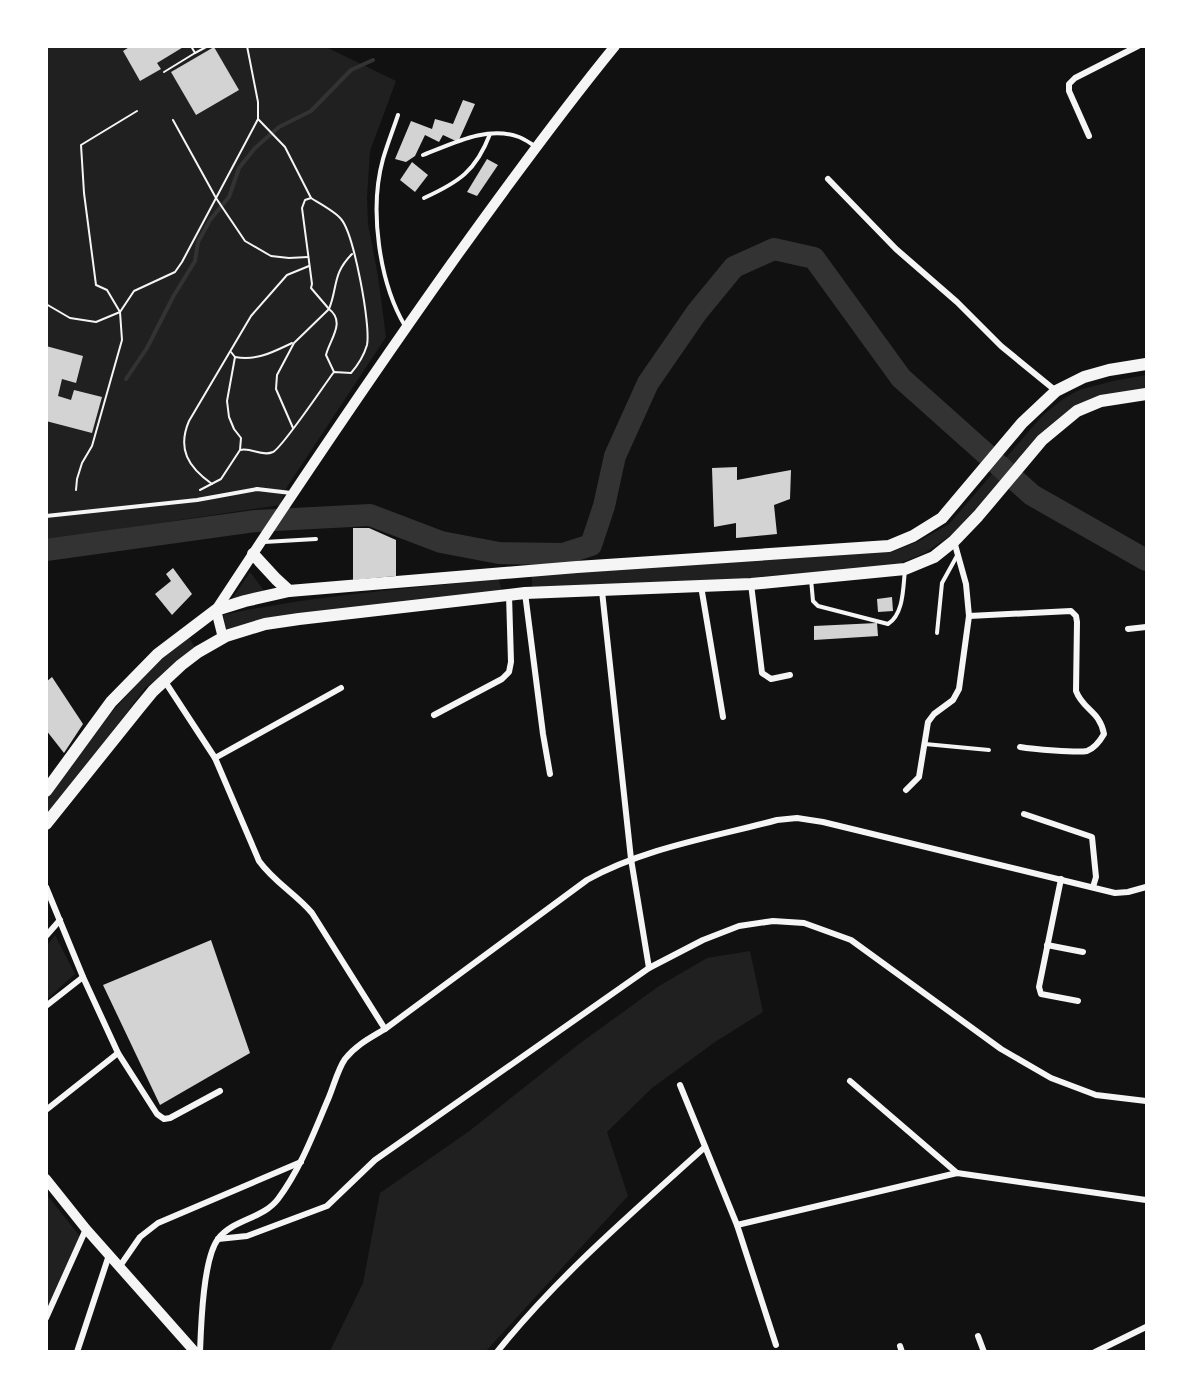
<svg xmlns="http://www.w3.org/2000/svg" width="1193" height="1398" viewBox="0 0 1193 1398" font-family="Manrope,sans-serif">
<style>
.green{fill:#202020}
.lines{fill:none;stroke-linecap:round;stroke-linejoin:round}
.stream{stroke:#333;stroke-width:4}
.river{stroke:#333;stroke-width:22}
.building{fill:#d3d3d3}
.path{stroke:#f5f5f5;stroke-width:2}
.service{stroke:#f5f5f5;stroke-width:4}
.minor{stroke:#f5f5f5;stroke-width:6}
.tertiary{stroke:#f5f5f5;stroke-width:10}
.secondary{stroke:#f5f5f5;stroke-width:10}
.primary{stroke:#f5f5f5;stroke-width:12}
</style>
<rect width="100%" height="100%" fill="#111"/>
<g class="green">
<path d="M46,47H326L396,81L370,151L367,198L368,224L378,276L386,337L287,487L280,505L47,540Z"/>
<path d="M1146,375V390L1078,408L975,513L951,535L925,553L896,565L748,578L532,589V575L892,552L919,541L949,524L1042,416L1063,399L1079,390L1113,381Z"/>
<path d="M250,572L265,592L230,602Z"/>
<path d="M499,579L502,593L227,632L223,615C314,595 407,589 499,579Z"/>
<path d="M189,637L196,650L145,688L47,820L46,797L111,713L156,663Z"/>
<path d="M55,935L75,974L47,999V946Z"/>
<path d="M750,951L763,1012L715,1042L652,1088L607,1132L628,1196L486,1351H330L363,1283L380,1193L468,1132L579,1044L659,986L707,958Z"/>
<path d="M47,1195L82,1239L47,1313Z"/>
</g>
<g class="lines">
<path class="stream" d="M126,379L147,348L173,297L195,261L198,242L210,220L229,197L239,168L255,148L279,127L311,111L351,70L373,60"/>
<path class="river" d="M46,550L256,521L370,515L441,542L499,553L563,554L591,545L604,506L615,456L648,383L697,312L734,267L774,249L814,258L901,378L1032,495L1146,560"/>
</g>
<g class="building">
<path d="M131,46H185L157,63L161,69L140,81L123,51Z"/>
<path d="M214,47L239,90L196,115L171,72Z"/>
<path d="M463,100L475,104L458,142L443,135L439,142L425,135L415,156L406,162L395,159L411,121L432,129L435,119L453,124Z"/>
<path d="M487,159L498,165L477,196L467,192Z"/>
<path d="M412,162L428,175L415,192L400,180Z"/>
<path d="M46,346L83,356L76,383L62,379L58,396L71,400L74,390L102,397L92,433L46,421Z"/>
<path d="M737,467V480L791,470L790,499L774,505L777,534L736,538V523L714,527L712,468Z"/>
<path d="M353,528H369L396,540V576L353,580Z"/>
<path d="M173,568L192,594L172,615L155,594L171,581L166,574Z"/>
<path d="M892,597L893,611L878,612L877,599Z"/>
<path d="M877,623L878,636L814,640V626Z"/>
<path d="M52,677L83,724L64,753L46,730V682Z"/>
<path d="M211,940L250,1053L160,1105L103,985Z"/>
</g>
<g class="lines">
<g class="path">
<path d="M247,46L258,102V119L285,147L311,198"/>
<path d="M195,53L208,46"/>
<path d="M164,72L195,53L191,46"/>
<path d="M173,120L216,198L245,241L271,256L289,258L308,257"/>
<path d="M46,304L70,318L96,322L120,312L134,291L175,272L182,262L258,119"/>
<path d="M231,352L235,357L227,401L229,417L234,429L241,438L240,450"/>
<path d="M235,357C257,361 273,352 292,343"/>
<path d="M334,372L326,355C330,339 346,322 329,309C338,287 332,274 352,254"/>
<path d="M212,484C188,467 177,449 189,421L251,316L287,275L309,266"/>
<path d="M76,490L77,479L82,463L92,446L122,340L120,312L107,290L96,285L84,193L81,145L137,111"/>
<path d="M200,490L221,479L240,450C251,447 262,457 273,452C283,447 324,385 334,372L351,373C358,365 364,355 367,345C371,326 354,234 341,219C336,212 319,203 311,198L305,200L302,208L312,284L311,288L329,309L294,343L277,375L276,389L293,428"/>
</g>
<g class="service">
<path d="M398,115C393,130 387,145 383,159C369,209 379,282 405,326"/>
<path d="M423,155C452,144 487,125 519,137C524,139 530,143 535,146"/>
<path d="M424,198C459,182 476,171 490,134"/>
<path d="M46,516L197,500L257,489L291,493"/>
<path d="M264,542L316,539"/>
<path d="M811,579L813,601L818,606L888,624C904,614 903,587 905,570"/>
<path d="M937,633L942,583L958,554"/>
<path d="M925,744L989,750"/>
</g>
<g class="minor">
<path d="M1089,136L1069,91V84L1075,78L1138,46"/>
<path d="M828,179L896,249L957,302L1001,346L1056,391"/>
<path d="M751,584L762,673L771,679L790,675"/>
<path d="M701,586L723,717"/>
<path d="M602,591L631,859L649,968"/>
<path d="M525,593L543,734L550,774"/>
<path d="M969,616L1071,611L1076,616L1077,622L1076,691C1083,710 1100,711 1104,734C1100,741 1095,748 1087,751C1077,753 1032,749 1020,747"/>
<path d="M1128,629L1146,627"/>
<path d="M164,680L215,758L259,861C274,882 296,894 312,913L385,1029"/>
<path d="M434,715L502,679L509,672L511,662L509,595"/>
<path d="M215,758L341,688"/>
<path d="M906,790L919,777L928,722L934,714L953,700L959,689L969,616L966,584L954,541"/>
<path d="M1024,814L1092,837L1096,877L1093,887"/>
<path d="M1061,879L1039,987L1041,994L1078,1001"/>
<path d="M46,887L83,977L118,1053L157,1114L164,1119L170,1118L220,1091"/>
<path d="M46,936L60,920"/>
<path d="M1047,945L1083,952"/>
<path d="M46,1006L83,977"/>
<path d="M850,1081L957,1173"/>
<path d="M680,1085L737,1225L776,1345"/>
<path d="M46,1110L118,1053"/>
<path d="M737,1225L957,1173L1146,1200"/>
<path d="M218,1239L247,1236L327,1206L375,1160L649,968L703,940L739,926L773,921L804,923L851,940L1001,1049L1051,1078L1096,1095L1146,1101"/>
<path d="M120,1266L140,1237L158,1223L301,1162"/>
<path d="M46,1318L86,1229"/>
<path d="M978,1336L984,1352"/>
<path d="M900,1346L902,1352"/>
<path d="M77,1352L109,1255"/>
<path d="M200,1352C201,1326 203,1259 218,1239C233,1219 263,1219 278,1199C301,1168 314,1132 329,1097C334,1085 338,1069 345,1059C356,1045 370,1038 385,1029L587,880C644,848 714,837 777,820L797,818L823,822L1115,893L1128,892L1146,887"/>
<path d="M497,1352C558,1276 633,1212 705,1147"/>
<path d="M1095,1352L1146,1327"/>
</g>
<path class="tertiary" d="M46,1179L86,1229L195,1352"/>
<path class="secondary" d="M223,638L216,610C292,494 370,378 451,264C504,190 557,117 615,46"/>
<g class="primary">
<path d="M253,554L276,579L289,591"/>
<path d="M46,791L111,702L158,654L216,610L245,601L289,591L577,567L889,546L913,536L942,518L1022,423L1056,391L1084,377L1109,370L1146,364"/>
<path d="M46,824L139,708L153,691L181,665L198,652L226,636L265,624L299,619L525,593L751,584L905,569L934,557L954,541L978,516L1042,440L1077,411L1101,401L1146,394"/>
</g>
</g>
<rect width="1193" height="1398" fill="none" stroke="#ffffff" stroke-width="96"/>
</svg>
